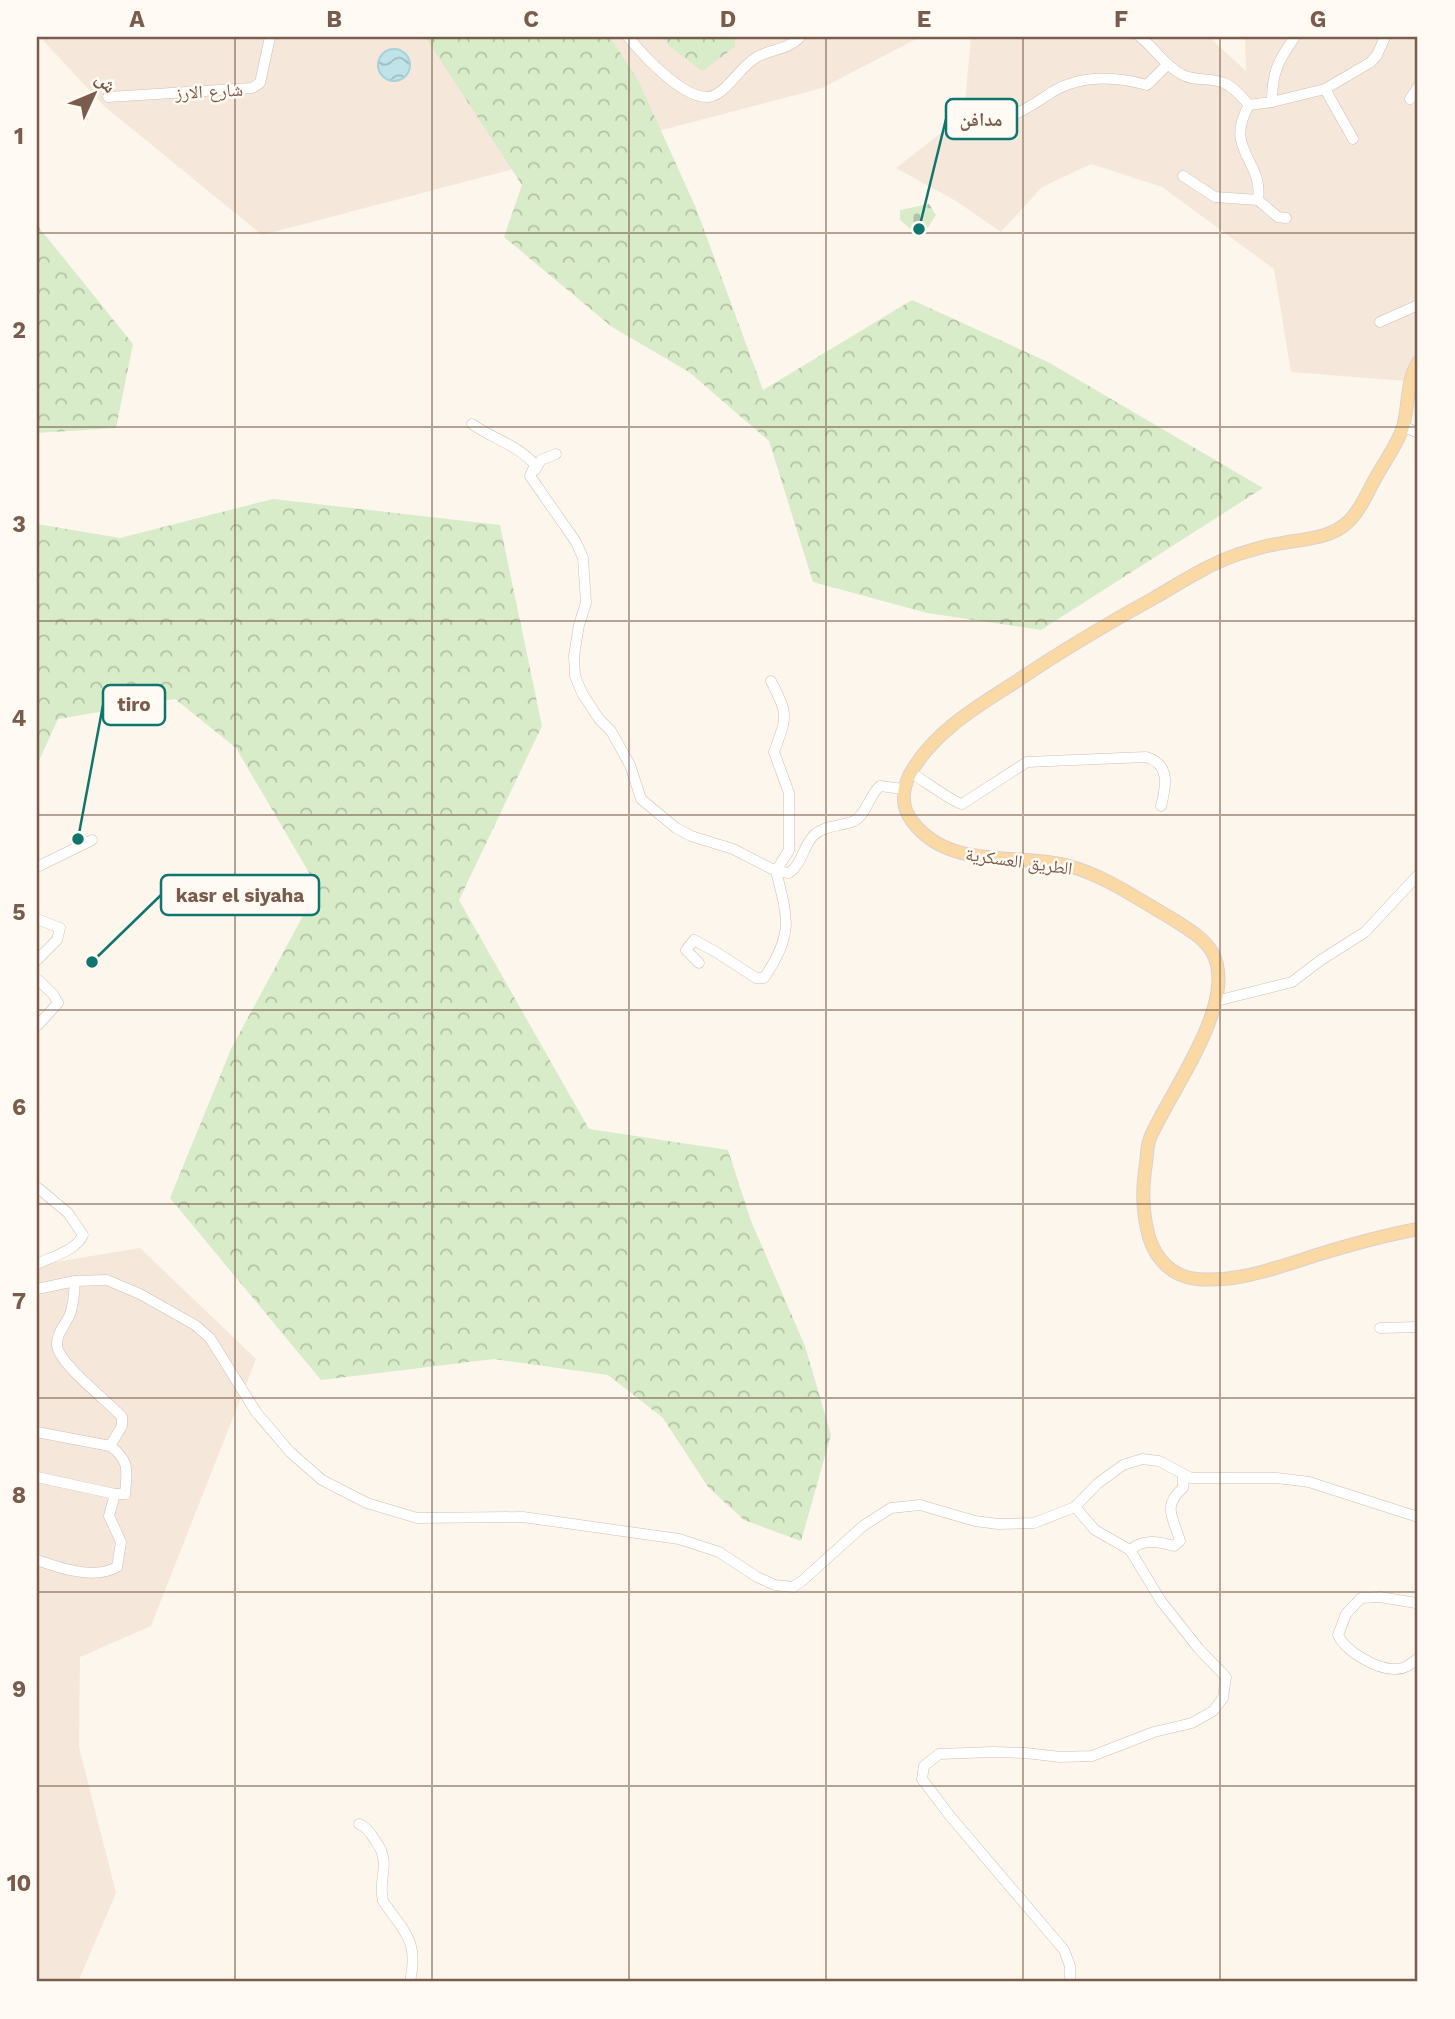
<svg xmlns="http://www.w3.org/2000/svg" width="1455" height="2019" viewBox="0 0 1455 2019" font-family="'Work Sans','Noto Naskh Arabic',sans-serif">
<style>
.residential{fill:#f5e8da}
.forest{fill:url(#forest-crowns)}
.cemetery{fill:url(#cemetery-stones)}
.water{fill:url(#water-waves);stroke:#a5d3da;stroke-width:2}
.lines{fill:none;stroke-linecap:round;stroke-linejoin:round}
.minor-casing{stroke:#d1beb0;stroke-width:11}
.major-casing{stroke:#dad1cd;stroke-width:14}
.minor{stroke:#fff;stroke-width:10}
.major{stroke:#fbd9a5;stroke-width:12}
.grid{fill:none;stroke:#7a5c4d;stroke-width:2;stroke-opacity:0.55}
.labels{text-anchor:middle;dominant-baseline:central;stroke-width:5;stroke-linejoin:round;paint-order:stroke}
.street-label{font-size:18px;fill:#7a5c4d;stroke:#fffaf3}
.leader{fill:none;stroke:#0f766e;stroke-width:2.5}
.callout-dot{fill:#0f766e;stroke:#fffaf3;stroke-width:2.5}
.callout{fill:#fffaf3;stroke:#0f766e;stroke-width:2.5}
.callout-label{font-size:19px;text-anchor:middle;font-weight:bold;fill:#7a5c4d}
.neatline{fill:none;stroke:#7a5c4d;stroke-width:2.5}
.grid-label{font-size:23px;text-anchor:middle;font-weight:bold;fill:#7a5c4d}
</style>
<defs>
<pattern id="forest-crowns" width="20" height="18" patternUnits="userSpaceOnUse" patternTransform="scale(1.75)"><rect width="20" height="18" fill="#d8ecc9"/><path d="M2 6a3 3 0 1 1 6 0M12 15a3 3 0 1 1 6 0" fill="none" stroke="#b4c2a5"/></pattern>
<pattern id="cemetery-stones" width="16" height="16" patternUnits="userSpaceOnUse" patternTransform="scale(1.75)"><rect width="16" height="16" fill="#d8ecc9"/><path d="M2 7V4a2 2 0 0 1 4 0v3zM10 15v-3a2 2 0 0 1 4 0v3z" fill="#b4c2a5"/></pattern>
<pattern id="water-waves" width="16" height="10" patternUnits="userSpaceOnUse" patternTransform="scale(1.75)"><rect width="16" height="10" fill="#bfe3e8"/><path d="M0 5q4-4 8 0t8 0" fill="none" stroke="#a0bbbe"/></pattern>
</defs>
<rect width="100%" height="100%" fill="#fdf6ec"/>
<g class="residential">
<path d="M40,37H920L822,88L262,235L104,106Z"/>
<path d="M971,37H1209L1246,71L1245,37H1418V382L1291,372L1274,269L1162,187L1091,164L1042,187L1001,232L956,201L896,168L964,115Z"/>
<path d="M140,1248L256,1359L151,1626L80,1657L79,1747L116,1893L78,1982H37V1265Z"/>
</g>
<g class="forest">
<path d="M425,37H610L638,80L696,208L763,390L912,300L1048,362L1263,488L1041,630L927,613L813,582L769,441L689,372L612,327L504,237L522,185Z"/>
<path d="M664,37H735V47L702,71L668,45Z"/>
<path d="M37,225L133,344L116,428L37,433Z"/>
<path d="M273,499L500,525L542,726L459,900L589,1129L728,1150L751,1221L805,1346L831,1435L801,1541L744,1520L708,1487L663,1418L608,1375L494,1359L321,1380L170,1198L231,1049L318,888L236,748L175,699L58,719L37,765V524L120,538Z"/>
</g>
<path class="cemetery" d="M929,204L936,215L921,238L900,220V210Z"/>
<circle class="water" cx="394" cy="65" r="16"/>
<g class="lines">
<g class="minor-casing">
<g id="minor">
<path d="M628,37C643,55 692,110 717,94C732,85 741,66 757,57C771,49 788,50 800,37"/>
<path d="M1140,37C1155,48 1164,65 1181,74C1194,82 1211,77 1224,83C1234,87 1242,97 1249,105L1272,102L1325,89L1371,62L1377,55L1385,37"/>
<path d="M1325,89L1353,139"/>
<path d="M108,97L252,88L260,83L270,37"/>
<path d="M1410,99L1418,87"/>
<path d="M1272,102C1272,73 1278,60 1295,37"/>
<path d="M1249,105C1223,150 1264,160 1258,200L1278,217L1286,218"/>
<path d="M980,108L989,120C1014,119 1032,105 1052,92C1082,74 1115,76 1147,85L1167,65"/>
<path d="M1183,176L1215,197L1258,200"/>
<path d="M1380,322L1418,305"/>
<path d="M472,424C493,439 518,445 535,465L530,476L576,542L583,558L586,603L579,625L574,656L575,676L582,693L599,719L611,731L630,765L641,799L676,828L691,836L733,849L776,871L789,873C802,864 803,847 813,836C823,825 840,827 854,821C867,814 869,795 880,786L903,789"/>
<path d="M1403,426L1418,433"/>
<path d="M535,470L541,460L556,454"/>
<path d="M911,773C922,779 954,803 962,804L1027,762L1146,757C1171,764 1166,787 1161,806"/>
<path d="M37,867L92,840"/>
<path d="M37,919L60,928L57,940L37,960"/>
<path d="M699,963L686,950L694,940L716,952L756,978H764C794,934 788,919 776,871L789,850V793L774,752C787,716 789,716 771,681"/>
<path d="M37,979L53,994L58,1003L37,1026"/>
<path d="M1216,1001L1292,982L1321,960L1365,932L1418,875"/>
<path d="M37,1187L68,1213L83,1235C77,1250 51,1257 37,1264"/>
<path d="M37,1289L75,1281L107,1280L140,1294L195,1325L210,1338L256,1412L290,1452L322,1480L367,1503L417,1518L523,1517L679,1539L719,1552L757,1577L775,1585L793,1587L802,1581L863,1526L891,1508L920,1505L975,1521L998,1524L1034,1523L1075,1507L1097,1484L1123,1465L1142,1459L1159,1461L1191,1478H1277L1309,1482L1418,1517"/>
<path d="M1380,1328L1418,1327"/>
<path d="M37,1432L110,1446L122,1426V1417C109,1402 56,1362 57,1344C57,1332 66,1324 70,1314C74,1304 74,1291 75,1281"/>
<path d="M37,1477L115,1494"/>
<path d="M1130,1550C1143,1539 1157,1541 1174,1546L1180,1541C1174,1518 1161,1507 1183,1488V1474"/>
<path d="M37,1560C60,1568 94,1580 117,1567L121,1542L109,1516L115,1494H125C127,1471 130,1460 110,1446"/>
<path d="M1416,1603L1380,1597L1361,1598L1346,1614L1338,1635C1345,1651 1376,1669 1394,1669C1404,1670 1411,1664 1418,1658"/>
<path d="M359,1824C367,1827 370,1833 375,1840C393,1865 377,1876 383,1901C405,1933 419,1941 410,1982"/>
<path d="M1070,1982V1966L1064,1950L950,1816L922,1779L924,1766L939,1754L992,1752L1026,1753L1060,1757L1092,1756L1154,1732L1192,1723L1213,1711L1223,1698L1226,1677L1199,1649L1161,1601L1130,1550L1095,1530L1075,1507"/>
</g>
</g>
<g class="major-casing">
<path id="major" d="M1418,362C1406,382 1409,406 1403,427C1398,443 1387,458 1379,472C1369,488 1362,509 1348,522C1329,540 1300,539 1277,544C1263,546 1249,551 1236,555C1207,565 1180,583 1154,598C1107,624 1061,651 1017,681C978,706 933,732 910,774C902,790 901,807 912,821C949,871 1017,852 1069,866C1106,876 1141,901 1174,920C1188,929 1204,938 1212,952C1240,1001 1170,1091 1150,1138C1147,1146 1147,1154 1146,1163C1142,1190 1142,1211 1149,1237C1156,1260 1173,1277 1197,1279C1239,1283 1281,1266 1320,1254C1353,1244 1385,1235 1418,1229"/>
</g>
<use href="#minor" class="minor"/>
<use href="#major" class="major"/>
</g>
<path class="grid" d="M235,37V1982M432,37V1982M629,37V1982M826,37V1982M1023,37V1982M1220,37V1982M37,233H1418M37,427H1418M37,621H1418M37,815H1418M37,1010H1418M37,1204H1418M37,1398H1418M37,1592H1418M37,1786H1418"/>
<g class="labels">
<g class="street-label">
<text transform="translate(209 91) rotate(-3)">شارع الارز</text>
<text transform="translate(1019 861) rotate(8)">الطريق العسكرية</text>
</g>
</g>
<path class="leader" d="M919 229L946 119M78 839L103 705M92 962L161 895"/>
<g class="callout-dot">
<circle cx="919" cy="229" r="7"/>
<circle cx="78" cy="839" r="7"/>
<circle cx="92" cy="962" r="7"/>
</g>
<g class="callout">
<rect x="946" y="99" width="71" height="40" rx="7"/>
<rect x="103" y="685" width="62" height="40" rx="7"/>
<rect x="161" y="875" width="158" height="40" rx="7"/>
</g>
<g class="callout-label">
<text x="981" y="126">مدافن</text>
<text x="134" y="711">tiro</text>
<text x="240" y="902">kasr el siyaha</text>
</g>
<rect width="1455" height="2019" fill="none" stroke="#fffaf3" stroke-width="77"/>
<g transform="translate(94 94) rotate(46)" stroke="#fffaf3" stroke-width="5" paint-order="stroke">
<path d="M0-5L12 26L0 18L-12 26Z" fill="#7a5c4d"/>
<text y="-10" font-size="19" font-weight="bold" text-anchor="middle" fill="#7a5c4d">ش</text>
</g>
<rect x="38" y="38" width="1378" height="1942" class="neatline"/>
<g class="grid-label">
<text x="137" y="27">A</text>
<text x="334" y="27">B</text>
<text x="531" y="27">C</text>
<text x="728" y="27">D</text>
<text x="924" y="27">E</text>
<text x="1121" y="27">F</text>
<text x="1318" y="27">G</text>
<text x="19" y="144">1</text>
<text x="19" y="338">2</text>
<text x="19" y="532">3</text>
<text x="19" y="726">4</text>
<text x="19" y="920">5</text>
<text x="19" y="1115">6</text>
<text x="19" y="1309">7</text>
<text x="19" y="1503">8</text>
<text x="19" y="1697">9</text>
<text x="19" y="1891">10</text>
</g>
</svg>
